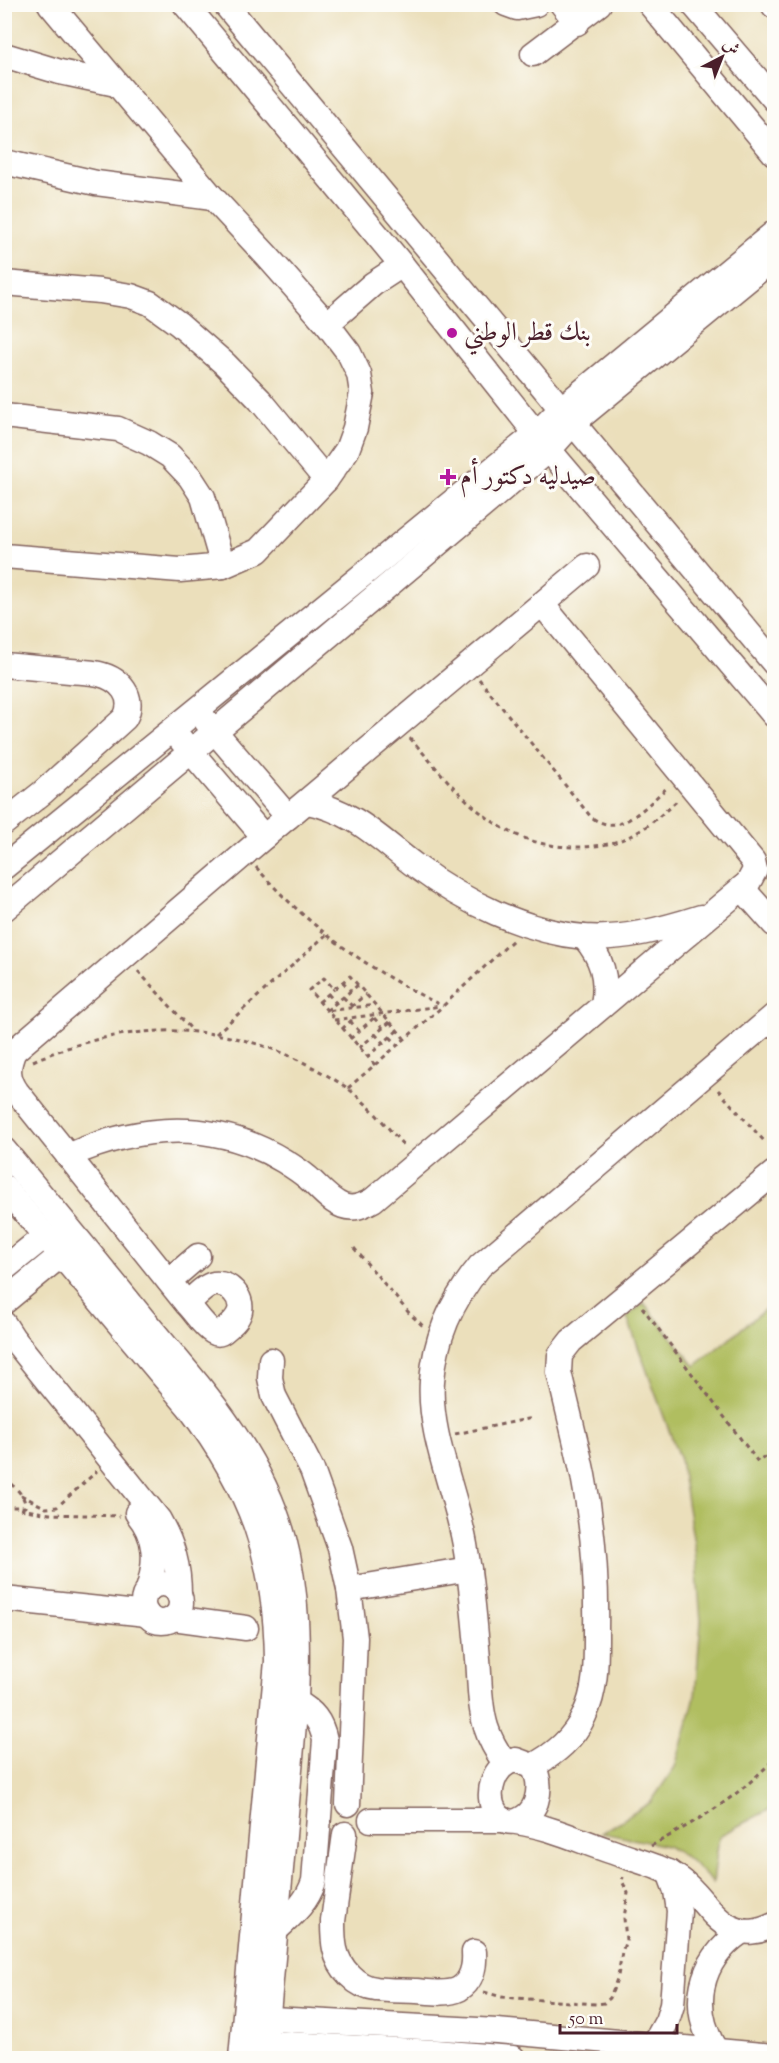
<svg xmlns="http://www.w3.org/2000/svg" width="779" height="2063" viewBox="0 0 779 2063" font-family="'Sorts Mill Goudy',Amiri,serif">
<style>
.green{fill:#b0be61;stroke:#7d6e46;stroke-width:1.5}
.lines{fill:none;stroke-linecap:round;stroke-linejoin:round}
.minor-casing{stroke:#82625d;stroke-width:27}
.path{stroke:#82625d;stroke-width:3;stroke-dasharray:4.5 4.5;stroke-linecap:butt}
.minor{stroke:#fff;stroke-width:24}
.poi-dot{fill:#b5179e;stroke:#fdfcf7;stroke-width:2}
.labels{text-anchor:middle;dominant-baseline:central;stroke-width:6;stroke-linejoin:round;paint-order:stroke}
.poi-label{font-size:26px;fill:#4a1f2b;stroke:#fdfcf7;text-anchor:start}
</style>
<rect width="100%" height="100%" fill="#fdfcf7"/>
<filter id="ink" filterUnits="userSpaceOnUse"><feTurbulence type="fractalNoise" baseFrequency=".0167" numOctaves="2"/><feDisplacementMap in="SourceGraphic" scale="12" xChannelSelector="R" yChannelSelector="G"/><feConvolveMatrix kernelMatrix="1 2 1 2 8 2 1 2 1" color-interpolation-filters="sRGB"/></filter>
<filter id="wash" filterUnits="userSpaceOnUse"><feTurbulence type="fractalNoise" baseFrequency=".008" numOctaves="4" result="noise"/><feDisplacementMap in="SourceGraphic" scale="24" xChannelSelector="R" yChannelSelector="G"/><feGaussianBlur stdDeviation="1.35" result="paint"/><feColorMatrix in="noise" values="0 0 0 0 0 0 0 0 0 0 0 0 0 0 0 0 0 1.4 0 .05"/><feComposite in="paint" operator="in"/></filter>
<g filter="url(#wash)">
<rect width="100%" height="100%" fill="#ebdfbb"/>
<path class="green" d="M774,1302V1807L719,1836L713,1883L689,1859L667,1846L602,1833L651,1802L675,1767L695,1697L701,1621L695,1550L680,1460L627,1317L644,1303L695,1366Z"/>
</g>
<g filter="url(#ink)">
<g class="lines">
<g class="minor-casing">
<g id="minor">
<path d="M50,4L213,198L267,256L327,324L349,353L359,374L362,393L355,428L347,450L326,480L258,551L223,566"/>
<path d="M185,4L402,265L549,450L774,715"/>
<path d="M225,4L573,423L774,663"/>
<path d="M506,4L517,8L536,4"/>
<path d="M562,4L577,23"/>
<path d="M650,4L774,153"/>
<path d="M693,4L774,99"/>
<path d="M773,4L774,6"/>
<path d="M533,54L599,4"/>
<path d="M4,55L60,72L116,84"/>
<path d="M4,162L96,183L213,198"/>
<path d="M4,283L100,291L131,296L150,303L179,324L225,364L260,400L326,480"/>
<path d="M327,324L373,284L402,265"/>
<path d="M4,416L118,429L149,443L170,456L190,477L203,497L223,566L180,570L4,556"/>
<path d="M4,665C26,667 48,669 70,671C79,672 90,672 99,674C120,679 136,697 125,718L42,793L4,823"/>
<path d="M206,721L288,817"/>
<path d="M181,740L264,837"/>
<path d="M308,802C356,812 379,839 417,867C464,902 524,931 584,937C623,940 663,929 701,917"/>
<path d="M4,867L537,433L562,408L774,233"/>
<path d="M742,888L774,924"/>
<path d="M4,909L549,450L573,423L774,258"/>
<path d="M584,937C602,958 608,978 603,1005"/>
<path d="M4,1150C51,1206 97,1262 143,1319C200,1387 260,1451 284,1539C298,1592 298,1647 296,1702L264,2058"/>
<path d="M68,1156C140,1124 215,1119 284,1161C292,1166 300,1171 307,1177C318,1186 329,1201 343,1206C354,1210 364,1205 373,1200L748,883L755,870L753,861L542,604"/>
<path d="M4,1187L189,1407C251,1489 276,1558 277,1661L241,2058"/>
<path d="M4,1269L45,1236"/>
<path d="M169,1281L198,1256"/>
<path d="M4,1302L61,1255"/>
<path d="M187,1304C195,1297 204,1286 214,1284C229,1282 243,1297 240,1311C238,1319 232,1324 226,1329C222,1333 218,1335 213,1332C203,1326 195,1312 187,1304L17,1092C7,1078 7,1067 14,1051L264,837L587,566"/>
<path d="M4,1324L13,1338L159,1520C173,1545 179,1566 179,1595"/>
<path d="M271,1360L270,1378L274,1396L312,1470L340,1548L349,1589L355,1638L348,1804"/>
<path d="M137,1513C157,1537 157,1561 148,1590"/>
<circle cx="162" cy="1603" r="19"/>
<path d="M349,1589L469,1569"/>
<path d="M4,1599L147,1614"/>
<path d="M173,1618L246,1628"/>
<path d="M516,1760L532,1766C540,1777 540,1789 536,1802C530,1818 509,1831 496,1813C484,1795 494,1763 516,1760Z"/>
<path d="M505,1763C497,1752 490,1740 486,1727C479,1705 480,1681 478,1659C475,1623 472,1587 466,1551C458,1495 428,1437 432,1381C435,1337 452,1300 480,1266L774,1016"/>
<path d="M532,1766C554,1755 573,1739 584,1716C597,1689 596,1660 596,1630C597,1579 593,1526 583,1475C576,1441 567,1407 559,1372L560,1355L571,1341L774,1173"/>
<path d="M371,1820H504"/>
<path d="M516,1822C552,1827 579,1841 613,1852C636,1861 660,1865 681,1880C699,1893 711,1918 730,1927C746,1935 759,1932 774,1925"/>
<path d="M345,1834L333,1921C333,1930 333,1940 335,1949C339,1968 356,1987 376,1989C389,1991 404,1990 417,1991C430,1992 447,1995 459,1989C472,1981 475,1966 474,1952"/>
<path d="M276,1930C292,1915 307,1903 314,1881L325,1740C321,1721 313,1711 296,1702"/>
<path d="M253,2018L497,2031L774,2056"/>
<path d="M251,2042L435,2052L513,2058"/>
<path d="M653,2046L667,2021L672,2005L679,1911L676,1891L669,1872"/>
<path d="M716,2051C689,2007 699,1961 741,1932"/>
</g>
</g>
<g class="path">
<path d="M479,679L591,817C621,839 645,806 668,787"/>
<path d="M410,738C458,792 497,848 577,847C597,847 616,844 634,834C650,826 664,812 678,800"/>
<path d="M256,867C308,927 371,972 443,1006"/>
<path d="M138,971L192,1030"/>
<path d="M343,982L351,991"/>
<path d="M358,985L326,1011L375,1005"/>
<path d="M328,994L336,1003"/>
<path d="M343,997L352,1006"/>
<path d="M319,1002L334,989"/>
<path d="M351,1007L366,994"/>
<path d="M374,1018L383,1028"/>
<path d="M334,1020L441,1006"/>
<path d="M350,1021L359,1031"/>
<path d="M342,1029L354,1018"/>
<path d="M216,1034L326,935"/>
<path d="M375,1034L383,1043"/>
<path d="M390,1037L398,1045"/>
<path d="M350,1039L377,1015"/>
<path d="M359,1048L390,1022"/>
<path d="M367,1057L398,1030"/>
<path d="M33,1061C127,1020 225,1019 316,1069C326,1075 338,1081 347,1088C369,1104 387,1127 405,1147"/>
<path d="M375,1065L309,990L324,978L334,989L350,976L404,1038"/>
<path d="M348,1088L443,1006L514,939"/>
<path d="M718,1090L765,1142"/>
<path d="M354,1248L409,1313L424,1327"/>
<path d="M642,1307L758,1462L774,1450"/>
<path d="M455,1434L533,1418"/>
<path d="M769,1454L774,1462"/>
<path d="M4,1478C13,1486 26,1495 25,1507H12L4,1504"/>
<path d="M21,1495L46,1508L57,1507L97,1471"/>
<path d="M20,1509L50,1514L120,1516"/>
<path d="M651,1846C700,1819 736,1799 774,1759"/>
<path d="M484,1992L502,1997L596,2004L604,2003L610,1998L618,1976L622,1952L626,1940L624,1918L628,1893L622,1881L623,1877"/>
</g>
<use href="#minor" class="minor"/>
</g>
</g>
<g class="poi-dot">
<circle cx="452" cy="333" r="6"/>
<path d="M445 468h6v6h6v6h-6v6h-6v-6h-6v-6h6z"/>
</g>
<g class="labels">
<g class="poi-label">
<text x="464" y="333">بنك قطر الوطني</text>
<text x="460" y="477">صيدليه دكتور أم</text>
</g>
</g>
<rect width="779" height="2063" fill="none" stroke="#fdfcf7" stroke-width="24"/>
<g transform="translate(722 57) rotate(42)" stroke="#fdfcf7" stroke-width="4.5" paint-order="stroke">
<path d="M0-4.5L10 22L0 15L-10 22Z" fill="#4a1f2b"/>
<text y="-9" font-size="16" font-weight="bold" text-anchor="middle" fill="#4a1f2b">ش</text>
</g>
<path d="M560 2024v9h117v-9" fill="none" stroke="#4a1f2b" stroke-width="3"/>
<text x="569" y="2024" font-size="18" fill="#4a1f2b" stroke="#fdfcf7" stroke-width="4.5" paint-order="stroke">50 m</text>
</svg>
